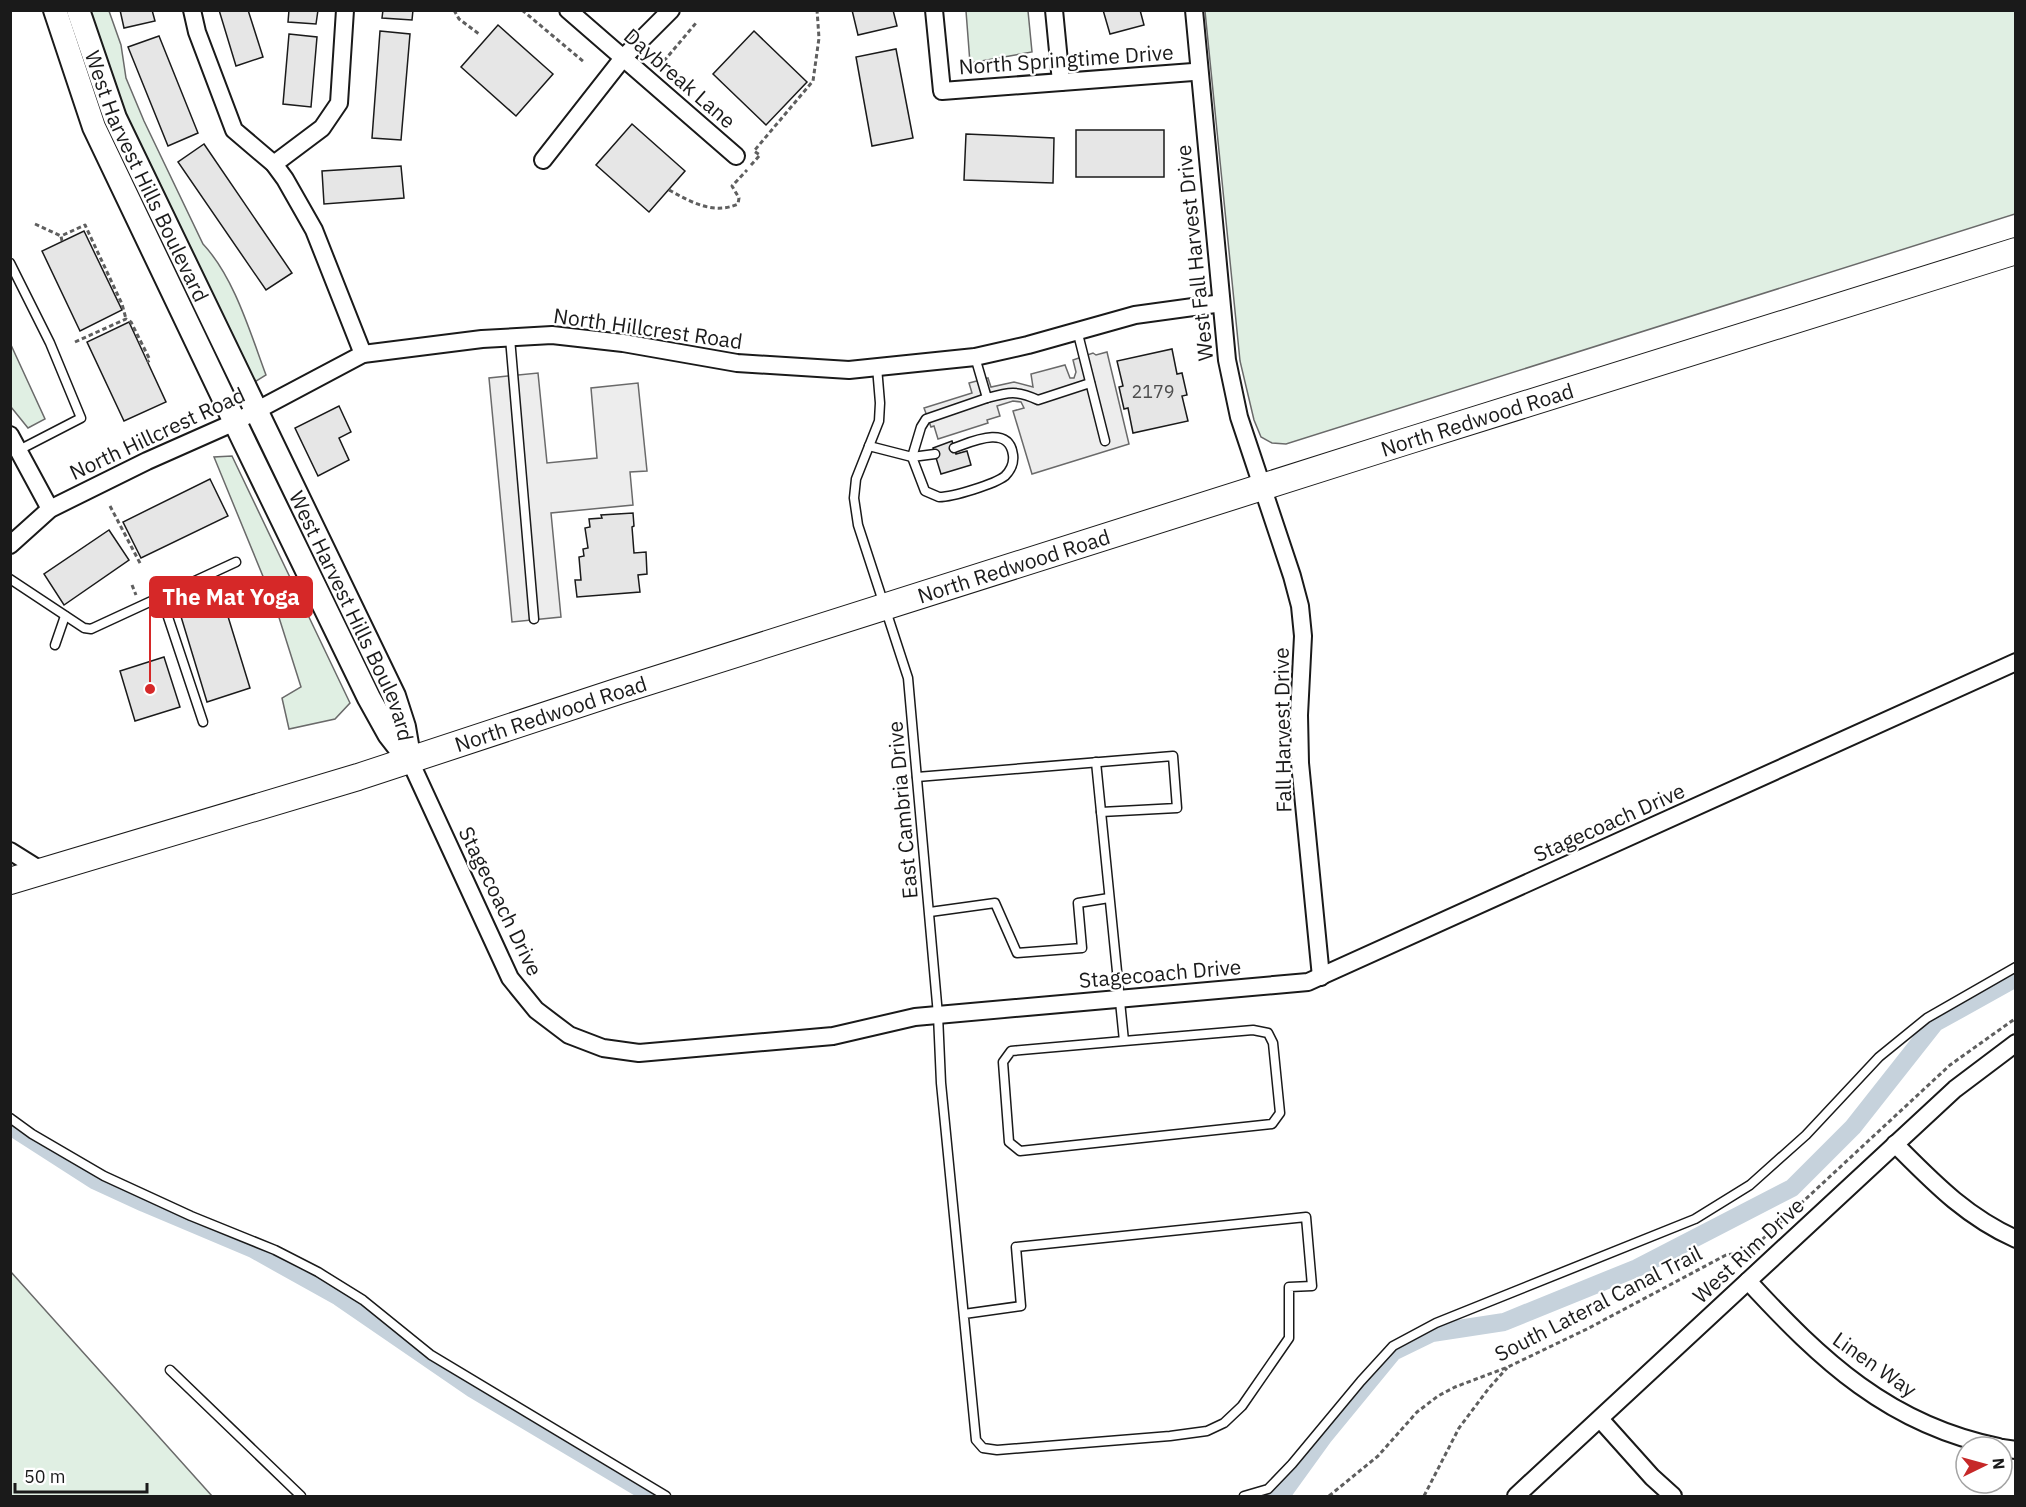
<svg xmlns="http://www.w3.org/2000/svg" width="2026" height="1507" viewBox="0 0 2026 1507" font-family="'IBM Plex Sans',sans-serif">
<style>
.green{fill:#e0efe3;stroke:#6a6a6a;stroke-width:1.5}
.parking{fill:#ededed;stroke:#6a6a6a;stroke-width:1.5}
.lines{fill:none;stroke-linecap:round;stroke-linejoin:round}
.canal{stroke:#c6d2dc;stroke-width:18}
.building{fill:#e6e6e6;stroke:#1a1a1a;stroke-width:1.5}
.lane-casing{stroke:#1a1a1a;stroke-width:11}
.street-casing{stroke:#1a1a1a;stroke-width:20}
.secondary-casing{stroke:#1a1a1a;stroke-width:26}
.primary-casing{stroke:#1a1a1a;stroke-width:28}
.path{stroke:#5f5f5f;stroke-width:3;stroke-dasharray:4.5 3;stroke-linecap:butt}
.lane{stroke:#fff;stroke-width:8}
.street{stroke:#fff;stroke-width:16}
.secondary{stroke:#fff;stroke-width:22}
.primary{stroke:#fff;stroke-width:26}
.labels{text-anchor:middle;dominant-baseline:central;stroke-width:4.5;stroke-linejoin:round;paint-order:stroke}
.number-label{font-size:18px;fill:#4d4d4d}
.street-label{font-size:21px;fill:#1a1a1a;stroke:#fff}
.leader{fill:none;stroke:#d62828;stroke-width:2}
.callout-dot{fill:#d62828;stroke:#fff;stroke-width:2}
.callout{fill:#d62828;stroke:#d62828;stroke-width:2}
.callout-label{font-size:22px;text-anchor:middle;font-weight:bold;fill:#fff}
</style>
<rect width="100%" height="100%" fill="#fff"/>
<g class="green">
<path d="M87,11H109L121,45L126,78L144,121L203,244C234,277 250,332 266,375L253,383L117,98Z"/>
<path d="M966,11H1028L1032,52L970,63Z"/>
<path d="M1205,11H2015V214L1286,444L1272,443L1261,437L1254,420L1240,361Z"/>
<path d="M11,345L45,419L28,428L11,407Z"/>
<path d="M232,456L350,703L335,719L289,729L282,698L301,687L276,608L214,457Z"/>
<path d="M11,1272L212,1496H11Z"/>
</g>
<g class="parking">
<path d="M1107,352L1129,444L1032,474L1013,411L1024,408L1021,402L1013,401L997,406L1000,416L987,420L988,423L938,439L934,426L931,427L924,408L972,393L969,383L988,378L991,387L1014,382L1033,387L1031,374L1065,365L1070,378H1074L1076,372L1073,360L1093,353L1096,355Z"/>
<path d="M538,373L547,463L597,458L591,388L638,383L647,471L630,472L633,505L551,513L561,617L512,622L489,378Z"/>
</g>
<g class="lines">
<g class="canal">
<path d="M10,1126L94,1180L144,1203L253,1249L339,1297L473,1389L653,1496"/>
<path d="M1262,1496L1285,1490L1324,1436L1393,1352L1432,1333L1504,1322L1637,1268L1792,1188L1853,1127L1935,1023L2016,978"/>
</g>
</g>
<g class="building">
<path d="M120,10H152L155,21L124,28Z"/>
<path d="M219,10H248L263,57L236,66Z"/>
<path d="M289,10H318L316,24L288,22Z"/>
<path d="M383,10H413L412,20L382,18Z"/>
<path d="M852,10H893L897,26L858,35Z"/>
<path d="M1103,10H1140L1144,25L1110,34Z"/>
<path d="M498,25L553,74L516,116L461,67Z"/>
<path d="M380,31L410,34L401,140L372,138Z"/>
<path d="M754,31L807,82L766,125L713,74Z"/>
<path d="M289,34L317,37L311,107L283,104Z"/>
<path d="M159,36L198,133L168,146L128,47Z"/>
<path d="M896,49L913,138L872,146L856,57Z"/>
<path d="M632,124L685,171L649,212L596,165Z"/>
<rect x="1076" y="130" width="88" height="47"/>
<path d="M966,134L1054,138L1053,183L964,180Z"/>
<path d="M204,144L292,273L266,290L178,162Z"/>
<path d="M401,166L404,198L324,204L322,171Z"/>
<path d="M84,231L122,310L80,331L42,251Z"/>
<path d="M129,322L166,402L124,421L87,342Z"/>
<path d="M1172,349L1177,374L1182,373L1187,395L1182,396L1188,421L1133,433L1128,408L1124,409L1119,387L1123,386L1117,361Z"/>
<path d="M339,406L351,432L339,438L349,460L318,476L295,428Z"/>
<path d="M952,441L956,454L967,451L971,465L941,474L933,448Z"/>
<path d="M210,479L228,516L141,558L123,522Z"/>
<path d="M633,513L634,526L632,527L634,553L646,552L647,574L638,575L640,592L577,597L575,580H581L579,557L584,556L583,549L588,548L585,528L590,527L589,519L602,518L601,515Z"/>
<path d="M109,530L129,560L64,605L44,574Z"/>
<path d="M222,597L250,688L207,702L179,610Z"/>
<path d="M164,657L180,707L135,721L120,671Z"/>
</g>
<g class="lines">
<g class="lane-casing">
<g id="lane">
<path d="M10,263L50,343L81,418L19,450"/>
<path d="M1077,330L1105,441"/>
<path d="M510,338L534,619"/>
<path d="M975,357L987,398C1009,392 1017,390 1038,400L1090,383"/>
<path d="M877,367L880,403L879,421L856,479L854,498L858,525L908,678L938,1015L941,1083L976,1440L983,1448L997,1450L1170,1436L1207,1431L1224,1423L1242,1406L1289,1338V1287L1312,1286L1306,1217L1016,1247L1021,1306L964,1314"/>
<path d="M869,446L912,457L921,427L926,419L987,398"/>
<path d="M935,454L912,457L925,491L939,497C953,497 995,484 1005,476C1011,470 1014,463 1013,455C1009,424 971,442 954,448"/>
<path d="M10,579L84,628L91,629L236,562"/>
<path d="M161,596L203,722"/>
<path d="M55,645L65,616"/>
<path d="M1096,762L1124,1041L1253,1030L1268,1033L1273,1043L1280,1113L1272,1124L1020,1151L1009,1142L1003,1062L1011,1051L1124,1041"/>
<path d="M917,777L1173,756L1177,808L1101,812"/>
<path d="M930,912L995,903L1017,953L1082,948L1078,903L1109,898"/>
<path d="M10,1118L32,1134L104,1176L191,1216L275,1250L318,1272L363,1300L431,1355L666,1496"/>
<path d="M170,1370L301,1496"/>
<path d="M1244,1496L1268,1489L1292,1464L1361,1381L1393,1346L1436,1323L1695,1219L1750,1185L1806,1135L1879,1057L1927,1018L2016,967"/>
</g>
</g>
<g class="street-casing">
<g id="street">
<path d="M192,10L197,32L234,130L274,164L285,179L314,230L363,354"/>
<path d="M568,10L736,156"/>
<path d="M934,10L942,91L1193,72"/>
<path d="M1054,10L1061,82"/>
<path d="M1194,10L1227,360L1239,417L1292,576L1300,606L1303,636L1299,715L1300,763L1321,977"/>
<path d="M543,160L623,58L671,10"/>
<path d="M274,164L322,128L339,103L345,10"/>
<path d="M10,435L50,509"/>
<path d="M10,545L50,509L147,461L235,422L363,354L482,339L552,335L623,343L737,363L849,370L975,357L1028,345L1135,315L1215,304"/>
<path d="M410,761L510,978L536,1010L569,1035L603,1048L639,1053L833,1036L915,1017L1308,982L2016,662"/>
<path d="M10,851L42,871"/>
<path d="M1895,1144C1933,1182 1965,1216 2016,1239"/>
<path d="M1748,1281C1821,1360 1889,1425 1999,1447"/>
<path d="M1600,1419L1652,1477L1673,1496"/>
<path d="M2002,1448L2016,1450"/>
<path d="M1516,1496L1955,1089L2016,1043"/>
</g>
</g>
<g class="secondary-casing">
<g id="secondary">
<path d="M55,10L94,127L244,441L369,698L389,734L410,761"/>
<path id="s1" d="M78,10L115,118L394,696L404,727L409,756"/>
</g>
</g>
<g class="primary-casing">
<g id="primary">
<path id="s2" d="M10,881L358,777L619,691L1401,443L2016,251"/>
</g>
</g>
<g class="path">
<path d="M454,10L459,19L479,34"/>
<path d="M522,10L584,62"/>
<path d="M659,67L696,23"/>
<path d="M751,165L760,155L754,151L813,81L819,38L817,10"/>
<path d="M669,190C691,202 713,215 738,204L739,198L732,186L747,170"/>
<path d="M35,224L61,236"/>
<path d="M62,241L61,236L85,225L122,304L126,319"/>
<path d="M75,342L126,319L131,322L150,360L147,362"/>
<path d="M110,506L141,565"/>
<path d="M132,585L136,595"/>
<path d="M1329,1496L1378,1456L1417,1412L1438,1396L1455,1387L1508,1367L1587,1329L1726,1255L1747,1252L1753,1248L1950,1065L2016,1018"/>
<path d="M1424,1496L1459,1428L1489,1388L1507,1368"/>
</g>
<use href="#lane" class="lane"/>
<use href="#street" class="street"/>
<use href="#secondary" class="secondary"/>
<use href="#primary" class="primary"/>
</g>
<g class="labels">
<g class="number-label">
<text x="1153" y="391">2179</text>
</g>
<g class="street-label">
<text transform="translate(1066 59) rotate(-4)">North Springtime Drive</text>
<text transform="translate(680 78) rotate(41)">Daybreak Lane</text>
<text stroke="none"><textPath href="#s1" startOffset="180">West Harvest Hills Boulevard</textPath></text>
<text transform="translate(1194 253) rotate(-96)">West Fall Harvest Drive</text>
<text transform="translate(648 328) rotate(8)">North Hillcrest Road</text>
<text stroke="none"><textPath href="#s2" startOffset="1538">North Redwood Road</textPath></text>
<text transform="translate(157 433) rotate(-25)">North Hillcrest Road</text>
<text stroke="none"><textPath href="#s2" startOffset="1052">North Redwood Road</textPath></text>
<text stroke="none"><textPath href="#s1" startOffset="666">West Harvest Hills Boulevard</textPath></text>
<text stroke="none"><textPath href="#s2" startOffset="566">North Redwood Road</textPath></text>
<text transform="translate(1282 730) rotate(-91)">Fall Harvest Drive</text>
<text transform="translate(902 810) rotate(-95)">East Cambria Drive</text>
<text transform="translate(1609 822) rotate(-24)">Stagecoach Drive</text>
<text transform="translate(501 901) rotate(64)">Stagecoach Drive</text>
<text transform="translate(1160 973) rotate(-5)">Stagecoach Drive</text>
<text transform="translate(1748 1250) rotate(-43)">West Rim Drive</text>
<text transform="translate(1598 1303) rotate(-27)">South Lateral Canal Trail</text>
<text transform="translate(1875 1364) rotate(35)">Linen Way</text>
</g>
</g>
<path class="leader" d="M150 689L150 597"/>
<circle class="callout-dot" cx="150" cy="689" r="6"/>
<rect class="callout" x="150" y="577" width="162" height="40" rx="6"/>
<g class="callout-label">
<text x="231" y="605">The Mat Yoga</text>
</g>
<rect width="2026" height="1507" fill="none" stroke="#1a1a1a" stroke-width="24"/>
<g transform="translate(1984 1465) rotate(85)"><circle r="28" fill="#ffffff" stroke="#a3a3a3" stroke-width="1.5"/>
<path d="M0-4.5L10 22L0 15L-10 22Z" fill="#c62828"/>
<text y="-9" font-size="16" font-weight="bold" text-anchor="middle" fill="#1a1a1a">N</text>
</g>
<path d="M15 1483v9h132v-9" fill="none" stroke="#1a1a1a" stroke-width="3"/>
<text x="24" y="1483" font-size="18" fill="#1a1a1a" stroke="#ffffff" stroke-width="4.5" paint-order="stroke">50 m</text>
</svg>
